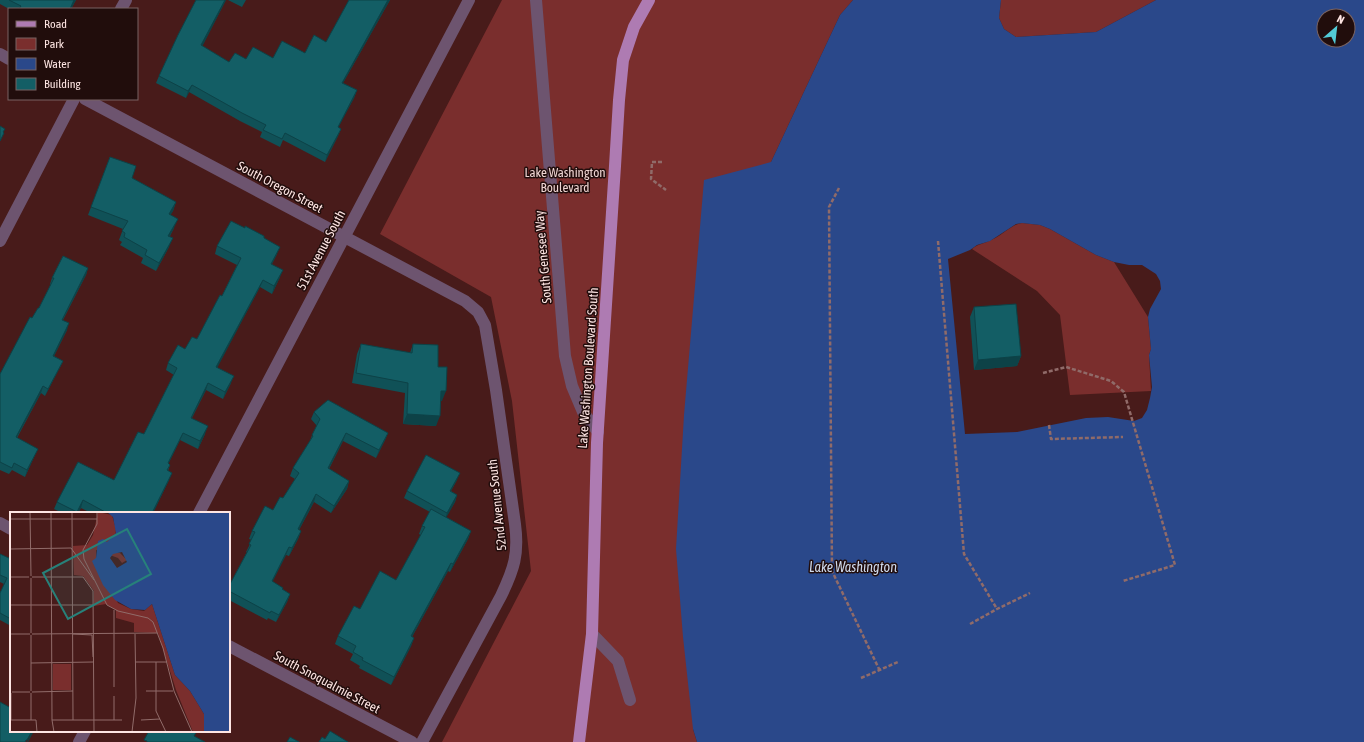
<svg xmlns="http://www.w3.org/2000/svg" width="1364" height="742" viewBox="0 0 1364 742" font-family="'Asap Condensed',sans-serif">
<style>
.green{fill:#7a2e2d}
.water{fill:#2a488a;fill-rule:evenodd}
.lines{fill:none;stroke-linecap:round;stroke-linejoin:round}
.path{stroke:#906b69;stroke-width:2.5;stroke-dasharray:4 2;stroke-linecap:butt}
.minor{stroke:#6d546f;stroke-width:12}
.major{stroke:#ae7bb2;stroke-width:12}
.wall{fill:#105157}
.shaded-wall{fill:#0d4247}
.building{fill:#135e65;stroke:#0d4247}
.labels{text-anchor:middle;dominant-baseline:central;stroke-width:3;stroke-linejoin:round;paint-order:stroke}
.park-label{font-size:13px;fill:#efd5d2;stroke:#210d0c}
.street-label{font-size:13px;fill:#fee5e3;stroke:#210d0c}
.water-label{font-size:14px;font-style:italic;fill:#cfdaed;stroke:#210d0c}
.inset-road{fill:none;stroke:#916c6a;stroke-width:1}
.view{fill:#27817a;fill-opacity:0.15;stroke:#27817a;stroke-width:2}
.inset-edge{fill:none;stroke:#fee5e3;stroke-width:2}
</style>
<rect width="100%" height="100%" fill="#481b1a"/>
<g class="green">
<path d="M502,0H853L840,15L771,162L693,729L697,742H442L531,571L512,401L491,297L380,234Z"/>
<path d="M1001,0H1156L1096,32L1016,37L1004,29L999,18Z"/>
<path d="M1022,223L1040,225L1050,229L1096,255L1114,262L1148,317L1151,349L1149,355L1151,391L1070,395L1060,315L1037,291L972,249C978,244 983,244 989,241C1001,237 1010,225 1022,223Z"/>
</g>
<path class="water" d="M853,0H1001L999,18L1004,29L1016,37L1096,32L1156,0H1364V742H697L693,729L683,637L676,549L684,415L704,180L771,162L840,15ZM1324,16H1348V40H1324ZM1022,223L1040,225L1050,229L1096,255L1114,262L1129,265H1142L1156,274L1160,281L1161,289L1150,309L1148,317L1151,349L1149,355L1152,387L1150,398L1147,410L1142,418L1134,421L1108,417L1086,418L1017,432L965,434L948,259L970,250L977,245L990,241L1016,224Z"/>
<g class="lines">
<g class="path">
<path d="M662,162H652L651,179L666,190"/>
<path d="M839,188L829,207L832,571L880,671"/>
<path d="M938,241L964,554L997,609"/>
<path d="M1043,373L1066,367L1111,381L1124,392L1175,565L1123,581"/>
<path d="M1049,425L1051,439L1123,437"/>
<path d="M970,624L997,609L1030,593"/>
<path d="M861,678L898,662"/>
</g>
<g class="minor">
<path d="M536,0L565,356L572,386L583,412L598,432"/>
<path d="M121,9L126,0"/>
<path d="M0,54L9,59"/>
<path d="M85,99L465,301L478,312L485,325L496,390L515,524C519,554 514,569 501,596L422,742"/>
<path d="M0,241L74,99"/>
<path d="M199,513L469,0"/>
<path d="M0,523L11,529"/>
<path d="M592,634L618,661L630,700"/>
<path d="M229,646L412,742"/>
<path d="M79,742L85,731"/>
</g>
<path class="major" d="M579,742L592,634L597,443L615,166L619,100L623,60L634,27L649,0"/>
</g>
<g class="wall">
<path d="M0,0H76L71,9H9L0,4Z"/>
<path d="M226,0L202,46L229,62L246,59L273,58L305,53L326,42L349,0H390L343,83L357,90L354,98L338,127L341,129L338,136L325,162L283,140L280,147L260,137L262,132L240,121L189,92L186,98L156,83L159,76Z"/>
<path d="M228,0H246L242,7Z"/>
<path d="M110,157L132,178L176,202L173,211L170,215L174,228L170,236L169,247L156,271L141,263L143,258L120,245L122,242L119,240L123,229L88,215Z"/>
<path d="M264,238L277,254L272,264L280,277L272,294L260,287L217,367L231,383L223,399L206,390L192,418L205,434L198,449L180,440L168,464L170,465L168,471L169,480L153,513H91L81,508L78,513H62L54,509L57,502L114,480L144,434L174,375L166,370L168,363L197,339L222,296L237,265L215,254L217,246Z"/>
<path d="M88,268L86,275L63,320L67,330L54,356L63,361L60,367L45,396L41,393L17,438L35,455L25,477L12,470L9,474L0,470V374L39,308L51,285L50,284L52,278Z"/>
<path d="M974,307L1021,356L1017,366L974,370L970,317Z"/>
<path d="M361,344L410,353L413,344L438,367L442,401H440L436,426L403,424L405,393L352,383L357,354Z"/>
<path d="M314,412L388,433L385,440L376,458L343,441L329,469L349,481L347,489L331,513L314,502L299,530L301,531L298,539L289,556L286,555L272,582L283,588L282,589L290,594L287,602L276,622L268,618L267,620L229,600V586L247,552H246L252,540L249,539L252,531L273,510L283,498L295,479L290,476L293,468L310,441L312,435L317,426L311,419Z"/>
<path d="M457,480L451,491L457,495L455,502L446,517L471,531L468,539L450,572L448,571L412,637L414,638L411,646L391,685L359,668L360,666L350,660L353,654L335,644L338,636L360,609L396,580L421,535L419,534L422,526L430,512L404,498L407,491Z"/>
<path d="M0,554L11,559V626L0,620V593L4,584L0,582Z"/>
</g>
<g class="shaded-wall">
<path d="M74,0H76L71,9H70Z"/>
<path d="M225,0H226L199,53L201,45Z"/>
<path d="M388,0H390L339,90L342,83Z"/>
<path d="M192,85L189,92L186,98L188,91Z"/>
<path d="M357,90L354,98L335,134L338,127Z"/>
<path d="M341,129L338,136L325,162L327,155Z"/>
<path d="M176,202L173,211L166,223L169,214Z"/>
<path d="M178,219L174,228L165,244L168,236Z"/>
<path d="M173,238L169,247L156,271L159,263Z"/>
<path d="M280,247L277,254L268,271L271,264Z"/>
<path d="M88,268L86,275L59,326Z"/>
<path d="M283,270L280,277L272,294L274,286Z"/>
<path d="M263,280L260,287L214,374L216,367Z"/>
<path d="M69,323L67,330L51,362L53,356Z"/>
<path d="M1021,356L1017,366L974,370L978,360Z"/>
<path d="M63,361L60,367L45,396L48,389Z"/>
<path d="M234,376L231,383L223,399L225,392Z"/>
<path d="M208,383L206,390L188,425L191,418Z"/>
<path d="M43,386L41,393L13,444L16,437Z"/>
<path d="M441,391H446L442,401H437Z"/>
<path d="M407,414L440,416L436,426L403,424Z"/>
<path d="M208,426L205,434L198,449L200,441Z"/>
<path d="M183,433L180,440L165,471L168,463Z"/>
<path d="M346,433L343,441L325,476L328,468Z"/>
<path d="M388,433L385,440L376,458L379,450Z"/>
<path d="M38,449L35,455L25,477L27,470Z"/>
<path d="M172,473L169,480L153,513H152Z"/>
<path d="M460,473L457,480L447,498L450,491Z"/>
<path d="M349,481L347,489L331,513L334,506Z"/>
<path d="M316,494L314,502L295,537L298,529Z"/>
<path d="M457,495L455,502L445,520L447,513Z"/>
<path d="M83,500L81,508L78,513H77Z"/>
<path d="M301,531L298,539L289,556L292,548Z"/>
<path d="M471,531L468,539L450,572L453,564Z"/>
<path d="M289,547L286,555L269,589L272,581Z"/>
<path d="M451,563L448,571L408,644L411,636Z"/>
<path d="M290,594L287,602L276,622L279,615Z"/>
<path d="M414,638L411,646L391,685L394,677Z"/>
<path d="M32,731H34L28,742H27Z"/>
</g>
<g class="building">
<path d="M9,0H74L70,9H19L21,6Z"/>
<path d="M196,0H225L201,45L229,62L235,53L246,59L253,47L273,58L282,41L305,53L314,35L326,42L349,0H388L342,83L357,90L338,127L341,129L327,155L285,133L282,139L263,130L266,125L242,113L192,85L188,91L159,76L178,35Z"/>
<path d="M0,126L5,129L3,132L4,133L0,141Z"/>
<path d="M110,157L136,166L132,178L176,202L169,214L178,219L168,236L173,238L159,263L145,255L147,250L124,237L125,233L122,231L128,221L91,207Z"/>
<path d="M231,221L245,228V226L264,236V238L280,247L271,264L283,270L274,286L263,280L216,367L234,376L225,392L208,383L191,418L208,426L200,441L183,433L168,463L170,465L167,470L172,473L152,513H107L83,500L77,512L57,502L78,462L114,480L138,432L144,434L177,368L168,363L178,345L185,349L192,337L197,339L220,295L222,296L241,258L217,246Z"/>
<path d="M63,256L88,268L62,320L69,323L53,356L63,361L48,389L43,386L16,437L38,449L27,470L14,463L12,468L0,462V374L30,317L32,318L38,308H39L54,278H52Z"/>
<path d="M1016,304L1021,356L978,360L974,307Z"/>
<path d="M361,344L412,353L413,344L438,345V367H447L446,391H441L440,416L407,414L408,383L356,373Z"/>
<path d="M328,400L388,433L379,450L346,433L328,468L349,481L334,506L316,494L298,529L301,531L292,548L289,547L272,581L283,588L282,589L290,594L279,615L271,611L270,613L229,591V586L251,545L249,544L255,532L252,531L265,506L273,510L280,497L283,498L299,473L293,468L313,436L312,435L320,419L314,412Z"/>
<path d="M426,455L460,473L450,491L457,495L447,513L407,491Z"/>
<path d="M431,509L471,531L453,564L451,563L411,636L414,638L394,677L362,660L363,658L353,652L356,646L338,636L354,606L360,609L380,571L396,580L425,527L422,526Z"/>
<path d="M0,554L11,559V619L0,613V593L7,578L0,575Z"/>
<path d="M0,702L11,708V707V731H32L27,740H26L25,742H0Z"/>
<path d="M149,731H197L194,736L205,742H147V741L144,740Z"/>
<path d="M330,731L348,742H319L322,737L325,739Z"/>
<path d="M290,737L299,742H287Z"/>
</g>
<g class="labels">
<g class="park-label">
<text x="565" y="172">Lake Washington<tspan x="565" dy="15">Boulevard</tspan></text>
</g>
<g class="street-label">
<text transform="translate(280 187) rotate(28)">South Oregon Street</text>
<text transform="translate(321 250) rotate(-62)">51st Avenue South</text>
<text transform="translate(543 257) rotate(-95)">South Genesee Way</text>
<text transform="translate(588 368) rotate(-86)">Lake Washington Boulevard South</text>
<text transform="translate(497 505) rotate(-96)">52nd Avenue South</text>
<text transform="translate(327 682) rotate(28)">South Snoqualmie Street</text>
</g>
<g class="water-label">
<text x="853" y="567">Lake Washington</text>
</g>
</g>
<g transform="translate(10 512)">
<rect width="220" height="220" fill="#481b1a"/>
<path d="M88,0L102,3L106,17L104,41H110L117,48L112,51L108,46L86,38V46L108,91L121,97L134,99L142,92L165,163L180,179L194,202V220H183L166,178L148,121L124,120V111L106,106V98L96,92L84,94V79L73,64L64,63L63,34L77,33L83,23ZM43,152H61V178H43Z" fill="#7a2e2d"/>
<path d="M97,0H220V220H194V202L180,179L165,163L142,92L135,98L121,97L105,88L93,73L82,49L86,46L88,29L93,27L97,30L106,21L103,5ZM112,40L117,50L107,56L100,46L103,42Z" fill="#2a488a" fill-rule="evenodd"/>
<path class="inset-road" d="M20,0L21,64M41,0L42,208H112M62,0L63,208M87,0V12L73,38L74,47L97,93L108,99L138,106L143,110L153,136L164,179L182,220M0,7H87M0,37L61,36L84,68M0,65H19M22,65H73L83,79L84,220M21,66V121M0,93H83M104,98V175M0,101V179M0,122H20M22,122L147,121M63,122L82,123L83,145M21,123V179M125,150H157M146,150V199L156,220M21,151L83,150M136,179H163M2,180H20M22,180L63,179M21,181V208M104,184V208M0,208H26L27,220M1,208V181M42,208L44,220M131,208L150,207M122,220L126,186L125,122"/>
<path class="view" d="M117,17L141,62L58,107L33,61Z"/>
<rect width="220" height="220" class="inset-edge"/>
</g>
<rect x="8" y="8" width="130" height="92" fill="#210d0c" stroke="#796362"/>
<rect x="16" y="21" width="20" height="6" fill="#ae7bb2" stroke="#796362"/>
<text x="44" y="28" font-size="12" fill="#fee5e3">Road</text>
<rect x="16" y="38" width="20" height="12" fill="#7a2e2d" stroke="#796362"/>
<text x="44" y="48" font-size="12" fill="#fee5e3">Park</text>
<rect x="16" y="58" width="20" height="12" fill="#2a488a" stroke="#796362"/>
<text x="44" y="68" font-size="12" fill="#fee5e3">Water</text>
<rect x="16" y="78" width="20" height="12" fill="#135e65" stroke="#796362"/>
<text x="44" y="88" font-size="12" fill="#fee5e3">Building</text>
<g transform="translate(1336 28) rotate(28)"><circle r="19" fill="#210d0c" stroke="#796362"/>
<path d="M0-3L7 15L0 10L-7 15Z" fill="#52cbd7"/>
<text y="-6" font-size="11" font-weight="bold" text-anchor="middle" fill="#fee5e3">N</text>
</g>
</svg>
